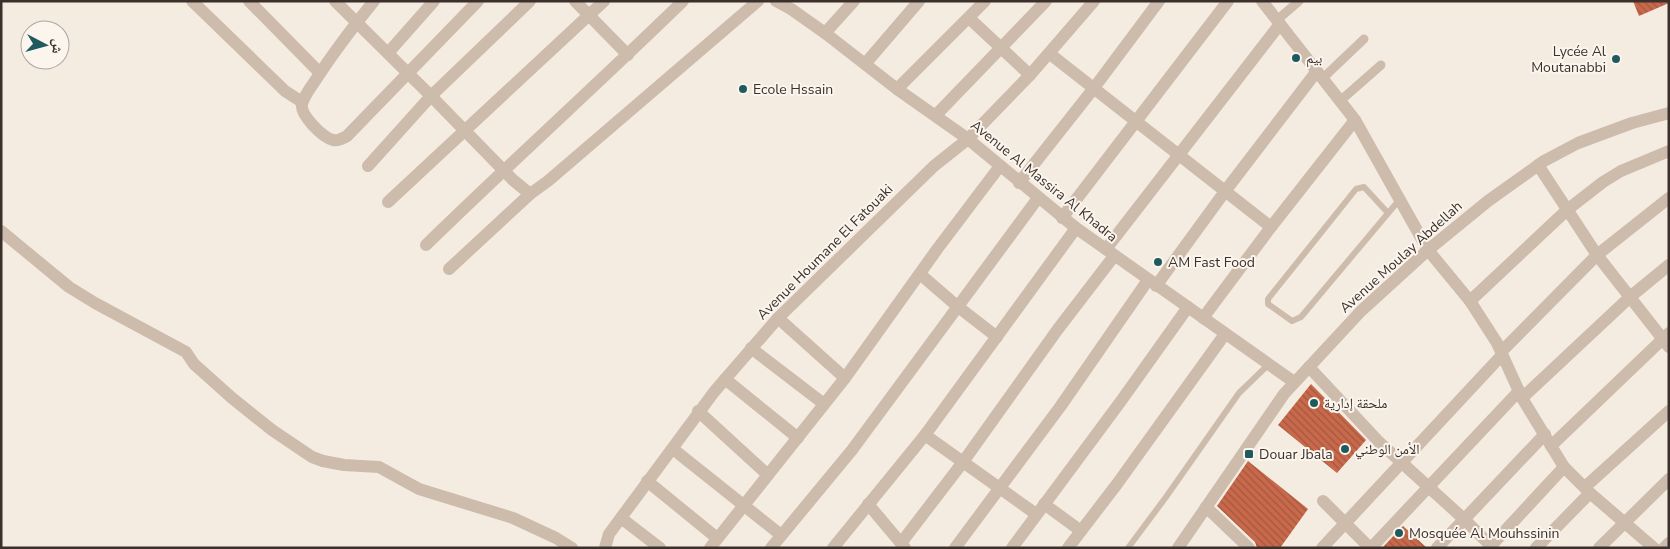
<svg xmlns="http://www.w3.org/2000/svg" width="1670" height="549" viewBox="0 0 1670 549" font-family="'Nunito Sans','Noto Naskh Arabic',sans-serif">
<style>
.building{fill:url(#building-back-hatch)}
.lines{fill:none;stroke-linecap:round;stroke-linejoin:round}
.service{stroke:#cdbbac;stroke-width:6}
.pedestrian{stroke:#cdbbac;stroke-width:9}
.minor{stroke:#cdbbac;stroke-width:12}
.tertiary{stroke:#cdbbac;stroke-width:12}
.poi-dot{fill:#1f5a5e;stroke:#fbf5ee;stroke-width:2}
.labels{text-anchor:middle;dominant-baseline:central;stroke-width:4;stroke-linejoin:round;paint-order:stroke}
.poi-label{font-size:14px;fill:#3b302b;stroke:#fbf5ee;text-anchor:start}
.street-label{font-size:14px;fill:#3b302b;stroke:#fbf5ee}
</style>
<defs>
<pattern id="building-back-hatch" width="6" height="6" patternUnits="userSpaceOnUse" patternTransform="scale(1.25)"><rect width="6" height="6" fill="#c8694b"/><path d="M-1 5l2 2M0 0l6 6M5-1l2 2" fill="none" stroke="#a4573f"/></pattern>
</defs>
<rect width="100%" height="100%" fill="#f4ebe1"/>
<g class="building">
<path d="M1633,1H1669V3L1639,16Z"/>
<path d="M1311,384L1366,440L1337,473L1278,425Z"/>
<path d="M1248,461L1308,509L1280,548H1257L1255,542L1217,506Z"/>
<path d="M1403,526L1427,548H1382Z"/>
</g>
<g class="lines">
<g class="service">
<path d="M1388,213L1364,187L1356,189L1268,299V304L1292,321L1301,317L1400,199"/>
<path d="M1128,548L1166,497L1239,393L1269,364"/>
</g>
<g class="pedestrian">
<path d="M1277,20L1299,1"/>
<path d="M1323,78L1364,39"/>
<path d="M1340,101L1381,65"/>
</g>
<g class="minor">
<path d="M192,1L285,91L302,102"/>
<path d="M249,1L320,73"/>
<path d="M335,1L431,96L513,180L530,194L548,181L758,1"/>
<path d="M374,1C353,27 333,53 315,81C310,88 304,96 302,104C300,115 322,137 333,140C338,141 342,139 347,136L478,1"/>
<path d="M575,1L628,55"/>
<path d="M776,1L791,9L825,33L897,89L968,139L1076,228L1294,382"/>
<path d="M1262,1L1355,120L1428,250L1470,301L1497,343L1522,398L1564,467L1590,493L1654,548"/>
<path d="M969,18L1030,75"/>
<path d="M825,33L854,1"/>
<path d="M388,53L434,1"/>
<path d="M1050,54L1271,227"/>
<path d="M865,64L919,1"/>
<path d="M897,89L985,1"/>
<path d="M936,115L1046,1"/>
<path d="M1538,165L1597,255L1669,347"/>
<path d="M368,166L431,96L530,1"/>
<path d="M1019,183L1094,88L1159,1"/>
<path d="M388,202L604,1"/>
<path d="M1062,218L1228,1"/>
<path d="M1,231L69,287L95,303L186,352L194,364L232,398L272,430L312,457L323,461L344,465L379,467L419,489L513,518L556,538L572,548"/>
<path d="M426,245C511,162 599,83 683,1"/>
<path d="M1106,249L1280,24"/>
<path d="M449,269L530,194"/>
<path d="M920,274L957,306L997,337"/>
<path d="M1156,286L1226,190L1317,71"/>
<path d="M1470,301L1567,210L1603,182L1621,171L1669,151"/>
<path d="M778,318L845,378"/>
<path d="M1203,318L1271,227L1355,120"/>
<path d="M751,348L824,404"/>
<path d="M1501,352L1597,255L1669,198"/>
<path d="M1309,367L1379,442L1465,520L1493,548"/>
<path d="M725,379L798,438"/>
<path d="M1522,398L1630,297L1669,265"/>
<path d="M698,411L768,475"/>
<path d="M925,435L1036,514"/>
<path d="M1551,446L1669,333"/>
<path d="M673,449L781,535"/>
<path d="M647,481L717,538"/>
<path d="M1585,487L1669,411"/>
<path d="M1323,501L1370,548"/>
<path d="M868,504L905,548"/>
<path d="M1044,504L1081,531"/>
<path d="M1206,507L1249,548"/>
<path d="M621,518L660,548"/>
<path d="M901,543L963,462L1058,329L1114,256"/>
<path d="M605,548L609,534L714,392L778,318L934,166L968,139L1030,75L1094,1"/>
<path d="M710,548L845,378L938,248L1000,166"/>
<path d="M771,548L852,450L1038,198"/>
<path d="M833,548L925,435L1076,228"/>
<path d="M955,548L1060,407L1148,280"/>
<path d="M1012,548L1121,401L1188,307"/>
<path d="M1068,548L1117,484L1225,334"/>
<path d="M1322,548L1502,355"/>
<path d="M1371,548L1519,391"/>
<path d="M1437,548L1545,434"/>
<path d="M1489,548L1564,467"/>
<path d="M1536,548L1590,493"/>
<path d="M1599,548L1669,479"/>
<path d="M1664,548L1669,543"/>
</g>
<path class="tertiary" d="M1178,548L1284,394L1361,311L1428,250L1488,201L1544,161L1578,143L1632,123L1669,113"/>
</g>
<g class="poi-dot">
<circle cx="1296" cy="58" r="5"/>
<circle cx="1616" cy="59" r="5"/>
<circle cx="743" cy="89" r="5"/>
<circle cx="1158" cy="262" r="5"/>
<circle cx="1314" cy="403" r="5"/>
<circle cx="1345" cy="449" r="5"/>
<rect x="1244" y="449" width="10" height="10" rx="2.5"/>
<circle cx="1399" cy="533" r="5"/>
</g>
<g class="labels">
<g class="poi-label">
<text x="1606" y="51" text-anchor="end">Lycée Al<tspan x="1606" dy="16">Moutanabbi</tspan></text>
<text x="1306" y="58">بيم</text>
<text x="753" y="89">Ecole Hssain</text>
<text x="1168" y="262">AM Fast Food</text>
<text x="1324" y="403">ملحقة إدارية</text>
<text x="1355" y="449">الأمن الوطني</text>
<text x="1259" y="454">Douar Jbala</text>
<text x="1409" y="533">Mosquée Al Mouhssinin</text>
</g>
<g class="street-label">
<text transform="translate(1044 181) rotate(39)">Avenue Al Massira Al Khadra</text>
<text transform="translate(825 252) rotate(-45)">Avenue Houmane El Fatouaki</text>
<text transform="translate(1401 257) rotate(-42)">Avenue Moulay Abdellah</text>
</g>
</g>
<rect width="1670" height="549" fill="none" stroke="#3b302b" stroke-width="5"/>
<g transform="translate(45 45) rotate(96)"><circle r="24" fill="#fbf5ee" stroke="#aea6a0"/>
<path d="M0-4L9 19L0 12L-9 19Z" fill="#1f5a5e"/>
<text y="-8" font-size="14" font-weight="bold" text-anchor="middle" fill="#3b302b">ش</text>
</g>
</svg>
